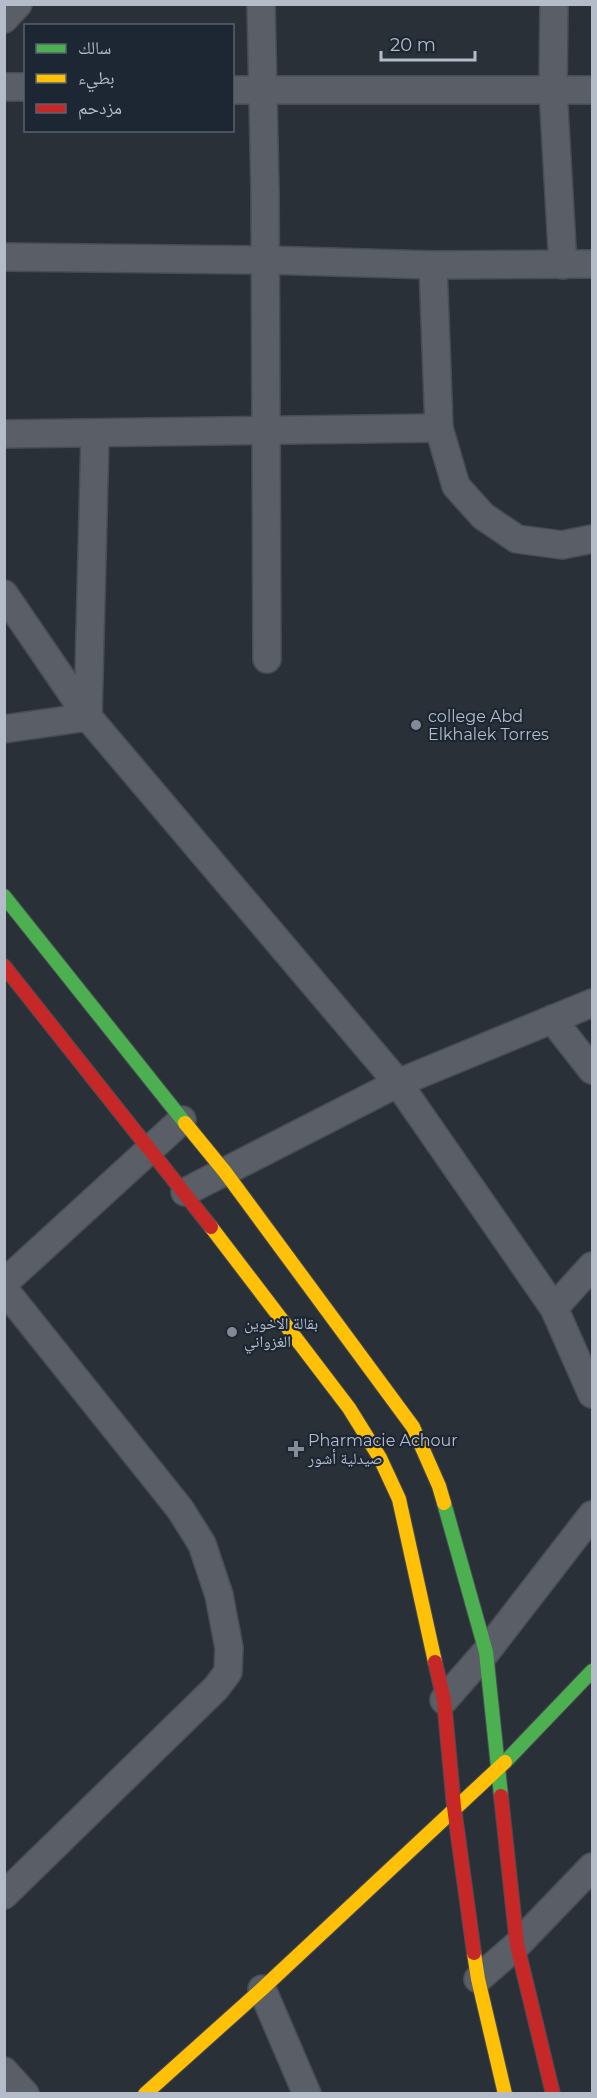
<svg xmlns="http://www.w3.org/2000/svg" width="597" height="2098" viewBox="0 0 597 2098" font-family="Montserrat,'Noto Naskh Arabic',sans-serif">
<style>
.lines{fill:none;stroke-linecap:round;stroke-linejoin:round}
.street-casing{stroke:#484c53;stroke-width:30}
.fast-casing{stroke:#484c53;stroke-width:16}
.slow-casing{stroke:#484c53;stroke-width:16}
.jam-casing{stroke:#484c53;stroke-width:16}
.street{stroke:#5a5e66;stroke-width:27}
.fast{stroke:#4caf50;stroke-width:14}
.slow{stroke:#ffc107;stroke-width:14}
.jam{stroke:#c62828;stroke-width:14}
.poi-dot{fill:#848b96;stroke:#1d2633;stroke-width:2}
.labels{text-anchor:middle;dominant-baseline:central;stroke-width:4.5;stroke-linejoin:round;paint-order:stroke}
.poi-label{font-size:16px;fill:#b4bcc9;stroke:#1d2633;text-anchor:start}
</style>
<rect width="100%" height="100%" fill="#2a3038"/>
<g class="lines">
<g class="street-casing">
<g id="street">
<path d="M261,4L265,191L267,659"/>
<path d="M554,4L553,90L563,265"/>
<path d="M4,19L18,4"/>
<path d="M4,87H26"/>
<path d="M232,90H592"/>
<path d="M4,257L265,260L433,265L592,264"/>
<path d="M433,265L439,428L456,486L483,516L517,539L562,545L592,539"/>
<path d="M4,434L439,428"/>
<path d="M4,594L88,717L398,1083L554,1308L592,1394"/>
<path d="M4,729L88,717L95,434"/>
<path d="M552,1019L592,1070"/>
<path d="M185,1192L398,1083L592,1003"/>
<path d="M4,1283L182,1120"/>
<path d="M4,1289L180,1509L202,1544L219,1595L229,1648L228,1672L216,1688L4,1895"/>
<path d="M554,1308L592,1266"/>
<path d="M444,1700L486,1652L592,1515"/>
<path d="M478,1979L517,1945L592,1867"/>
<path d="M262,1989L307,2094"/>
<path d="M4,2071L25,2094"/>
</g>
</g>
<g class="fast-casing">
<g id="fast">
<path d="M4,896L185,1123"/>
<path d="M444,1503L486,1652L501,1796"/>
<path d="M505,1762L592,1671"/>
</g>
</g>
<g class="slow-casing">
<g id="slow">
<path d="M185,1123L225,1172L413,1427L439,1486L444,1503"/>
<path d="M211,1227L349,1408L380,1458L399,1499L435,1662"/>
<path d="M474,1953L478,1979L505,2094"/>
<path d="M145,2094L262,1989L505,1762"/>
</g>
</g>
<g class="jam-casing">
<g id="jam">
<path d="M4,966L211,1227"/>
<path d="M435,1662L444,1700L454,1807L474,1953"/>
<path d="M501,1796L517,1945L553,2094"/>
</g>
</g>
<use href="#street" class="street"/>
<use href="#fast" class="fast"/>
<use href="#slow" class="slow"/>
<use href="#jam" class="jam"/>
</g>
<g class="poi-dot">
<circle cx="416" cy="725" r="6"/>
<circle cx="232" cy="1332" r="6"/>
<path d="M293 1440h6v6h6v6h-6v6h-6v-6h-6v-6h6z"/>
</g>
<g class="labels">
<g class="poi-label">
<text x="428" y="716">college Abd<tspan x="428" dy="18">Elkhalek Torres</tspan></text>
<text x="244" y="1323">بقالة الاخوين<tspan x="244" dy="18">الغزواني</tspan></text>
<text x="308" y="1440">Pharmacie Achour<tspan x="308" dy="18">صيدلية أشور</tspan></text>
</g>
</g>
<rect width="597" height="2098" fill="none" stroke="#b4bcc9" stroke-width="12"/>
<rect x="24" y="24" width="210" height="108" fill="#1d2633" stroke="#59626f" stroke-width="1.5"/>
<rect x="36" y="44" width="30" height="9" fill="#4caf50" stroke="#59626f" stroke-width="1.5"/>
<text x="78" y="54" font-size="18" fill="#b4bcc9">سالك</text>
<rect x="36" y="74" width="30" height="9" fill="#ffc107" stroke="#59626f" stroke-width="1.5"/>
<text x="78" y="84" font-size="18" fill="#b4bcc9">بطيء</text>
<rect x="36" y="104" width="30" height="9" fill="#c62828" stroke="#59626f" stroke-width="1.5"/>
<text x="78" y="114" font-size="18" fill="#b4bcc9">مزدحم</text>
<path d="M381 51v9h94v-9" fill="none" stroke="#b4bcc9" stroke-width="3"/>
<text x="390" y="51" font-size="18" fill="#b4bcc9" stroke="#1d2633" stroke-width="4.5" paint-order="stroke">20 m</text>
</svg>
